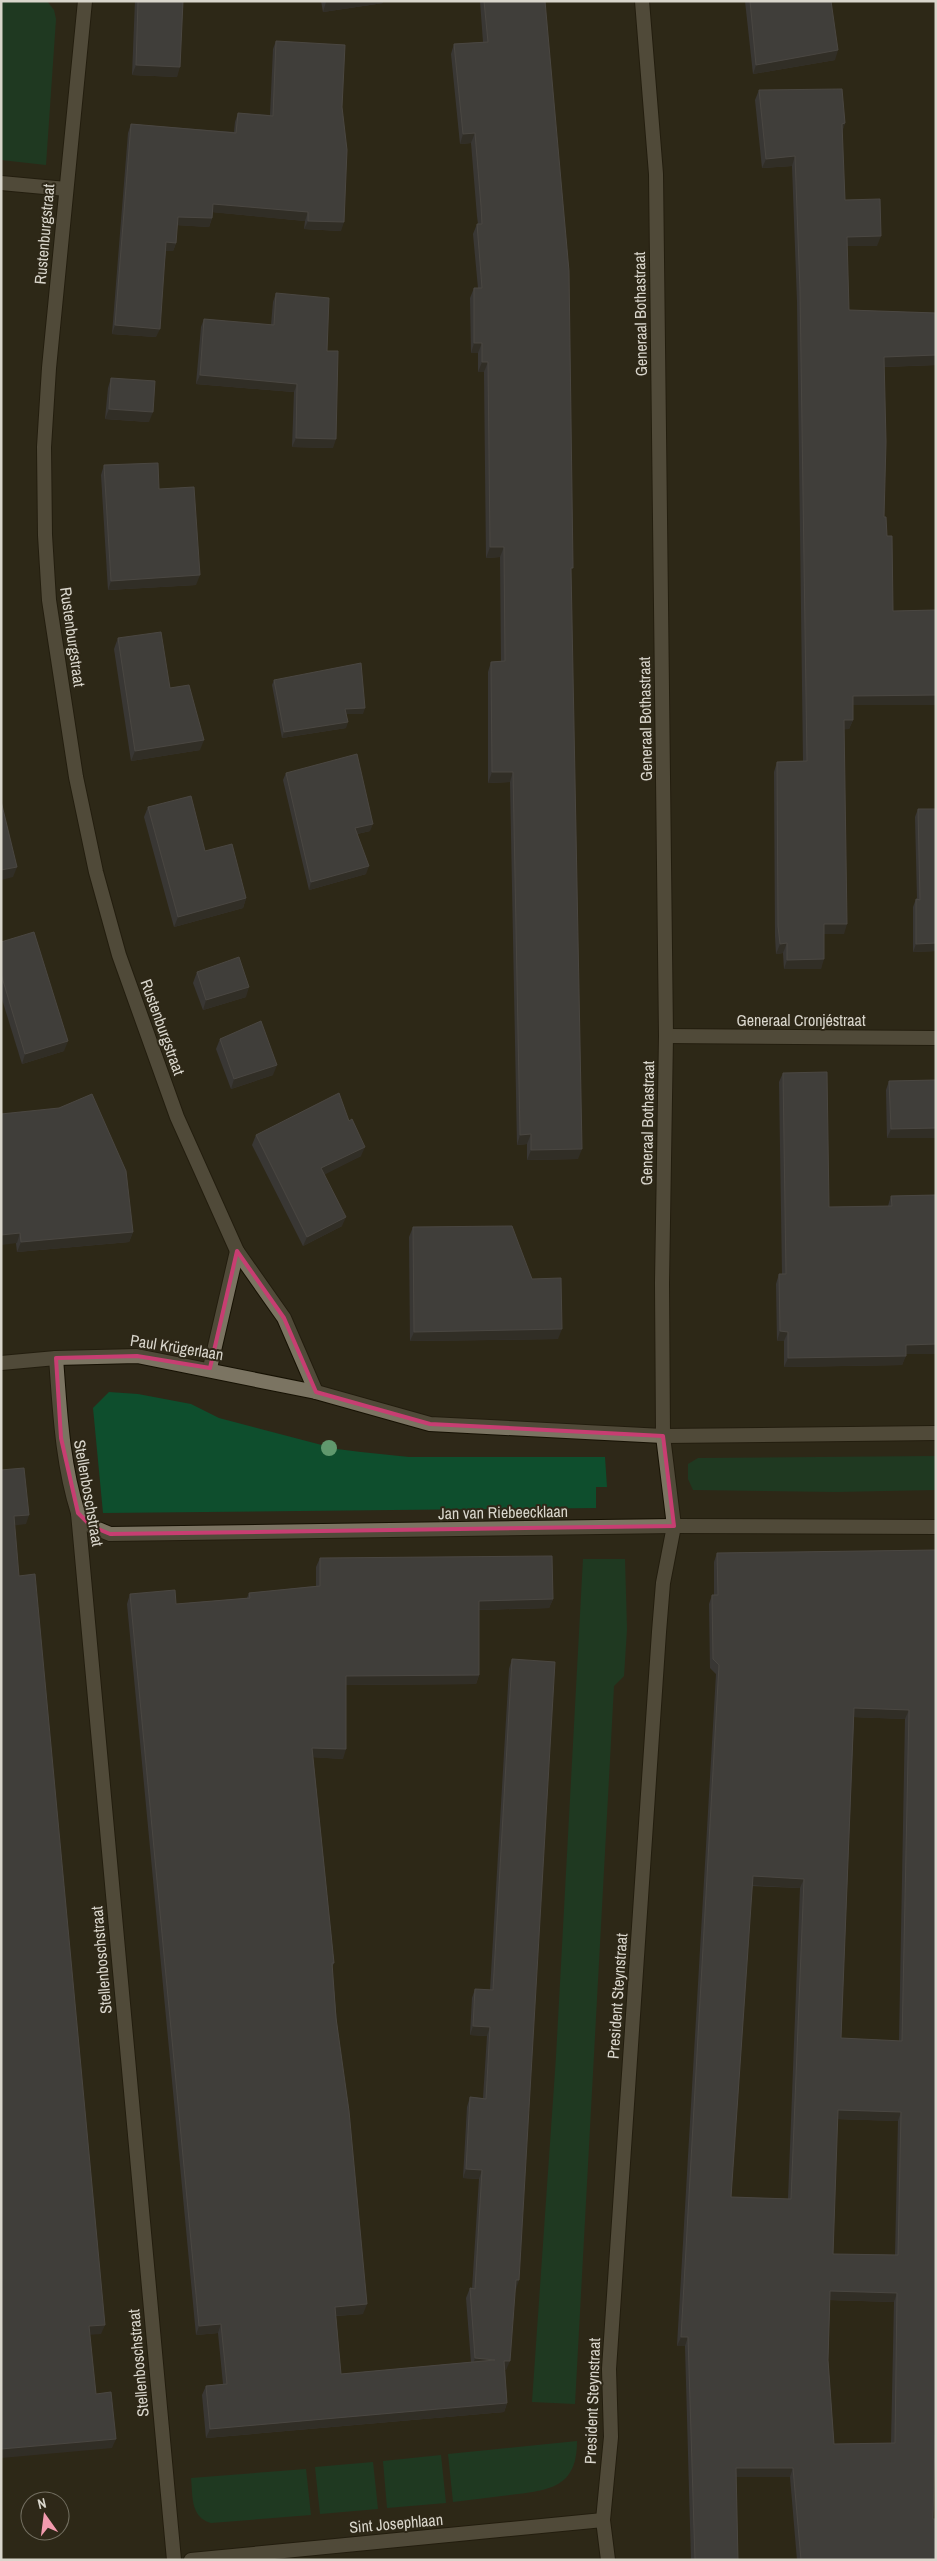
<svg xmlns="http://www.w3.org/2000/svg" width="937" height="2561" viewBox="0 0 937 2561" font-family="'Archivo Narrow',sans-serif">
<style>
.green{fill:#0e4e2d}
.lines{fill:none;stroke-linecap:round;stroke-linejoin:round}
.service-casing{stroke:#161103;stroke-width:16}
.minor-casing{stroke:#161103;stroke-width:16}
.tertiary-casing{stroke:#161103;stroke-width:16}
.service{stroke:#7b7462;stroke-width:14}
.minor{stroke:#7b7462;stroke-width:14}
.tertiary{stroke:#7b7462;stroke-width:14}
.tree{fill:#60986d}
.wall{fill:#484a58;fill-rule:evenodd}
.shaded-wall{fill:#373639}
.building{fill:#585964;stroke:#6c6c74;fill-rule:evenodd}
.marked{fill:none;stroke:#c73e72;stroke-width:4;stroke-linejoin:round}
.labels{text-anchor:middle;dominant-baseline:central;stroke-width:4;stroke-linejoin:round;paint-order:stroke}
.street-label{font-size:16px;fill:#d9d6cc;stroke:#2e2818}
</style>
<rect width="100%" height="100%" fill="#2e2818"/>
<g class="green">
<path d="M1,1H47L54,10L56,19L46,165L1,160Z"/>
<path d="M109,1392L138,1394L191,1404L219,1418L337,1449L361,1452L409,1457H605L607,1487H596V1508L103,1513L93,1408Z"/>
<path d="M936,1456V1490L836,1492L693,1490L688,1479V1464L698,1458Z"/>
<path d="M583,1559H625L627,1629L624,1676L614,1686L575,2404L532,2402L556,2057Z"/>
<path d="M577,2441C577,2488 550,2490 510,2495C491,2497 472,2500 453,2502L448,2454Z"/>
<path d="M441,2455L446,2503L387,2508L383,2461Z"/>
<path d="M373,2462L378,2509L320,2514L315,2467Z"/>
<path d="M306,2469L311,2515L211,2523C190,2517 193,2496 191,2478Z"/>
</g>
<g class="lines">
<g class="service-casing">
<path id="service" d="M1,183L66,189"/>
</g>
<g class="minor-casing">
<g id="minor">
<path d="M85,1L49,368L44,447L45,535L49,600L76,777L96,872L119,955L177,1117L237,1251L284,1318L316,1392"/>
<path d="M666,1036L936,1038"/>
<path d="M56,1358C60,1411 62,1462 78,1513L174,2560"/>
<path d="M1,1363L56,1358L137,1356L316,1392L430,1424L663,1436"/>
<path d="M210,1368L237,1251"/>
<path d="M78,1513L91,1526L110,1534L674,1526"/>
</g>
</g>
<g class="tertiary-casing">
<g id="tertiary">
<path d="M663,1436L936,1433"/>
<path d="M674,1526L936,1527"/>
<path d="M191,2560L603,2520"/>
<path d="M608,2560L603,2520L611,2437L609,2369L659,1632L663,1583L674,1526L663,1436L662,1283L666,1036L656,174L642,1"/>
</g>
</g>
<use href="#service" class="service"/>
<use href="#minor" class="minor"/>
<use href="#tertiary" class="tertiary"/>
</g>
<circle class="tree" cx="329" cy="1448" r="8"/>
<g class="wall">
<path d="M135,1H183L177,77L132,75Z"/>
<path d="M321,1H383V3L323,12Z"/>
<path d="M480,1H545L571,574L578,1159L527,1160V1144L517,1145L510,782L488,783V672L491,662L501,661L500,557L486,558L484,372H478V353H471L470,298L474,288H478L473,234L477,224H478L477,216L471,143L460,144L451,54L454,44L483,42Z"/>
<path d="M745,1H831L835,60L753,74Z"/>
<path d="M276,41L342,107L341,231L304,229L305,221L213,212L212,218L209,227L177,225L176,243L173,251H166L156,337L112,334L128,133L131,124L234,132L235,122L238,113L270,115L273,49Z"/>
<path d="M759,90L845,123L842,131L845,200L877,246H847L849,310L936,313V365L884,367V517L887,536L893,611L936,610V705H853V720L849,729H844V934H824L821,969H784L783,953L776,954L775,936L774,772L777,762L803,761L797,301L792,166L762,168L755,100Z"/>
<path d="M276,293L327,351L333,448L292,447L294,392L196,384L201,327L204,319L271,325L273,302Z"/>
<path d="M111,378L149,422L105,419L108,388Z"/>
<path d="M104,465L159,489L196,585L108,590L101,475Z"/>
<path d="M118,638L170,688L200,750L131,761L114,649Z"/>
<path d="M274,680L363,714H346V728L282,738L272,685Z"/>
<path d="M286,773L370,831L357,834L366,874L309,890L283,780Z"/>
<path d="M148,807L205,851L246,898L243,908L174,927L144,817Z"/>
<path d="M918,809H936V951L913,952V907L916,899H917L915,817Z"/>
<path d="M1,942L64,1051L22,1064L1,996Z"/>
<path d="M197,972L246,997L203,1010L193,983Z"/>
<path d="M220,1039L273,1075L231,1089L216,1049Z"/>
<path d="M783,1073L829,1207L888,1206L891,1196L936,1195V1354H906L902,1365L784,1367V1341H777L776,1284L779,1274H782L779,1082Z"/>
<path d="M936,1080V1138H887L886,1090L889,1081Z"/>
<path d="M1,1114L133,1232L129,1242L17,1252Z"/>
<path d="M256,1135L361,1156L324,1174L342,1226L303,1246L252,1145Z"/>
<path d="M413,1227L532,1279L558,1339L410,1341L409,1237Z"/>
<path d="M936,1550L935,2443L933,2519L936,2560H797L790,2477H736L738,2560H691L685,2346H677L716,1674L710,1668L709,1604L712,1595H714V1562L717,1553ZM854,1717L905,1719L899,2041L841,2038ZM752,1886L800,1888L788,2199L731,2197ZM837,2119L898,2121L895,2255L833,2254ZM830,2300L894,2302L891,2443L834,2444L828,2360Z"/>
<path d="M320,1558L553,1599L549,1608L479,1610V1675L476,1684L346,1685L343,1759L313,1757L334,1963L332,1967L363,2314L336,2316L341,2374L471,2362L466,2298L470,2288L472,2289L479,2179L463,2178L467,2107L470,2097L483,2098L487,2036L470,2035L472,1998L475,1989L490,1990L509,1669L512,1659L516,2289H515L506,2370H505L507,2403L504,2412L206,2438L202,2395L206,2386L223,2384L218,2333L196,2335L127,1604L130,1594L176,1604L247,1598L249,1593L316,1586V1567Z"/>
</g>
<g class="shaded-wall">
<path d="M332,1H383V3L323,12L326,2Z"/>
<path d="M838,50L835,60L753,74L756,65Z"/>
<path d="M136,65L180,67L177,77L132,75Z"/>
<path d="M845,123L842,133V124Z"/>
<path d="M475,133L471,143L460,144L463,134Z"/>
<path d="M795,156L792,166L762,168L766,159Z"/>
<path d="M213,204L308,212L305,221L210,212Z"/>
<path d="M178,217L212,218L209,227L174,225Z"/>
<path d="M308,221L344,222L341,231L304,229Z"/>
<path d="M881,236L877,246H843L847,237Z"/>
<path d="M166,242L176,243L173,251H163Z"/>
<path d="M115,325L160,329L156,337L112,334Z"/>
<path d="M474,343H482L478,353H471Z"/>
<path d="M936,355V365L881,367L884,357Z"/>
<path d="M482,362H488L484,372H478Z"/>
<path d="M200,375L297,384L294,392L196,384Z"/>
<path d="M109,409L153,412L149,422L105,419Z"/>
<path d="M296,438L336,439L333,448L292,447Z"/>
<path d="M490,547H504L500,557L486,558Z"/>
<path d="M200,575L196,585L108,590L111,581Z"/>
<path d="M936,695V705H849L853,696Z"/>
<path d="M365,708L363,714H343L345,709Z"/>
<path d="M844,720H853L849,729L840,730Z"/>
<path d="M348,722L346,728L282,738L284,732Z"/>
<path d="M204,740L200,750L131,761L135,751Z"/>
<path d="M492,772H513L510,782L488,783Z"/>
<path d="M373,824L370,831L352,835L355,828Z"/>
<path d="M369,866L366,874L309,890L311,882Z"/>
<path d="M17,867L13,877L1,880V870Z"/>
<path d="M246,898L243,908L174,927L178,917Z"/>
<path d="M824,924H847L844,934H821Z"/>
<path d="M787,943L783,953L776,954L780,944Z"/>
<path d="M936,943V951L913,952L916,944Z"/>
<path d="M824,959L821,969H784L787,960Z"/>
<path d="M249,987L246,997L203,1010L206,1000Z"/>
<path d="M68,1041L64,1051L22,1064L25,1054Z"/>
<path d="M277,1065L273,1075L231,1089L234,1079Z"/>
<path d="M936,1128V1138H887L891,1129Z"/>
<path d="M531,1134L527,1144L517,1145L520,1135Z"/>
<path d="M365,1147L361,1156L318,1178L321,1168Z"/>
<path d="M582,1149L578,1159L527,1160L531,1150Z"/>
<path d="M346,1217L342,1226L303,1246L307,1237Z"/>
<path d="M133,1232L129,1242L17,1252L21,1242Z"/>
<path d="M20,1233L17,1243L1,1245V1235Z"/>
<path d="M562,1329L558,1339L410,1341L414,1332Z"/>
<path d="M780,1331L788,1332L784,1341H777Z"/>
<path d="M936,1344V1354H902L906,1345Z"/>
<path d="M906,1356L902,1365L784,1367L788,1358Z"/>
<path d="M29,1515L26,1524L10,1526L14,1516Z"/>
<path d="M553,1599L549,1608L476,1610L479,1601Z"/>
<path d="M479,1675L476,1684L342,1685L346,1676Z"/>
<path d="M854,1708L909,1710L905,1719L851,1717Z"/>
<path d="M312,1748L346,1749L343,1759L309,1757Z"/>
<path d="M753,1876L804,1879L800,1888L749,1885Z"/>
<path d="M473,2026L490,2027L487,2036L470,2035Z"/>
<path d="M838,2110L901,2112L898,2121L834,2119Z"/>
<path d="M466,2169L482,2170L479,2179L463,2178Z"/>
<path d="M516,2280H519L516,2289H512Z"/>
<path d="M830,2291L897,2293L894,2302L827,2300Z"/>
<path d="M367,2304L363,2314L332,2316L335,2307Z"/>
<path d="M221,2324L218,2333L196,2335L199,2326Z"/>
<path d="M105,2325L101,2334L86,2335L89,2326Z"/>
<path d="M681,2337H688L685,2346H677Z"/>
<path d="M475,2358L495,2360L472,2367Z"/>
<path d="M504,2361H510L506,2370H500Z"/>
<path d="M507,2403L504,2412L206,2438L210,2429Z"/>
<path d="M116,2439L112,2448L1,2458V2449Z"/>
<path d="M736,2468H793L790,2477H733Z"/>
</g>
<g class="building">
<path d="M138,1H183L180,67L136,65Z"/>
<path d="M484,1H545L569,271L573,568H571L582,1149L531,1150V1134L520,1135L513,772H492L491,662L505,661L504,547H490L488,362H482V343H474V288H482L477,224H482L481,206L475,133L463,134L454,44L488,42Z"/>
<path d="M750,1H831L838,50L756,65Z"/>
<path d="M276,41L345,45L342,107L347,150L344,222L308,221V212L213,204L212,218L178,217L176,243L166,242L160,329L115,325L131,124L236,133L238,113L273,116Z"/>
<path d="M842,89L845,123L842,124L845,200L880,199L881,236L847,237L849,310L936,313V355L884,357L886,442L884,517H886L887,536H892L893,611L936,610V695L853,696V720H844L847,924H824V959L787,960V943L780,944L778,926L777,762L807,761L800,291L795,156L766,159L759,90Z"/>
<path d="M276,293L329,298L327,351H338L336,439L296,438L297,384L200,375L204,319L274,325Z"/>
<path d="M111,378L155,381L153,412L109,409Z"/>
<path d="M158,463L159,489L194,487L200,575L111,581L104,465Z"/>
<path d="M161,632L170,688L189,685L204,740L135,751L118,638Z"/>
<path d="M361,663L365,708L345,709L348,722L284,732L274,680Z"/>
<path d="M357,754L373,824L355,828L369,866L311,882L286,773Z"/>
<path d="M191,796L205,851L232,844L246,898L178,917L148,807Z"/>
<path d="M1,801L17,867L1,870Z"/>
<path d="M918,809H936V943L916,944V899L920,900Z"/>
<path d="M34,932L68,1041L25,1054L1,974V942Z"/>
<path d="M239,957L249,987L206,1000L197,972Z"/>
<path d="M261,1021L277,1065L234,1079L220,1039Z"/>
<path d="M827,1072L829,1207L892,1206L891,1196L936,1195V1344L906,1345V1356L788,1358V1332L780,1331L779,1274H786L783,1073Z"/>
<path d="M936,1080V1128L891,1129L889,1081Z"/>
<path d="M339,1093L349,1121L352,1119L365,1147L321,1168L346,1217L307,1237L256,1135Z"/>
<path d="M92,1094L126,1171L133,1232L21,1242L20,1233L1,1235V1114L59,1108Z"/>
<path d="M512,1226L532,1279L561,1278L562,1329L414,1332L413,1227Z"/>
<path d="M24,1468L29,1515L14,1516L19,1576L35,1574L105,2325L89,2326L96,2394L111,2392L116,2439L1,2449V1470Z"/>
<path d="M936,1550V2435H935L933,2519H936V2560H801L793,2468H736L738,2560H695L688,2337H681L719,1665L713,1659L712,1595H718L717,1553ZM854,1708L909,1710L902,2041L841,2038ZM753,1876L804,1879L791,2199L731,2197ZM838,2110L901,2112L898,2255L833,2254ZM830,2291L897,2293L895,2443L834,2444L828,2360Z"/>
<path d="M552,1556L553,1599L479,1601V1675L346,1676V1749L312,1748L334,1963H332L336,2018L349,2111L367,2304L335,2307L341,2374L495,2360L475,2358L470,2288L475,2289L482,2170L466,2169L470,2097L486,2099L490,2027L473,2026L475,1989L493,1990L512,1659L555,1662L519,2280H516L510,2361H504L507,2403L210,2429L206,2386L227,2384L221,2324L199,2326L130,1594L175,1590L176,1604L250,1598L249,1593L320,1586V1558Z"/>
</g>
<path d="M0 0H937V2561H0ZM237,1251L284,1318L316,1392L430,1424L663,1436L674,1526L110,1534L91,1526L78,1513L61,1438L56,1358L137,1356L210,1368Z" fill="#2e2818" fill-opacity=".55" fill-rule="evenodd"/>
<path class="marked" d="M237,1251L284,1318L316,1392L430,1424L663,1436L674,1526L110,1534L91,1526L78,1513L61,1438L56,1358L137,1356L210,1368Z"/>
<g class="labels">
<g class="street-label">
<text transform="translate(44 234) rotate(-85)">Rustenburgstraat</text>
<text transform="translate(640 314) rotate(-91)">Generaal Bothastraat</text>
<text transform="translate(73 637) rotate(82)">Rustenburgstraat</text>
<text transform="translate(645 719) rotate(-91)">Generaal Bothastraat</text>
<text x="801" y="1020">Generaal Cronjéstraat</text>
<text transform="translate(163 1027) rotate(70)">Rustenburgstraat</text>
<text transform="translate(647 1123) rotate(-89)">Generaal Bothastraat</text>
<text transform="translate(177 1347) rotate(9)">Paul Krügerlaan</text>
<text transform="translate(89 1493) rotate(80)">Stellenboschstraat</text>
<text transform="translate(503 1512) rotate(-1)">Jan van Riebeecklaan</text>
<text transform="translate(101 1960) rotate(-95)">Stellenboschstraat</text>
<text transform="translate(617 1996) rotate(-86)">President Steynstraat</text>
<text transform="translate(138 2363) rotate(-95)">Stellenboschstraat</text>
<text transform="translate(592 2401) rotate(-88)">President Steynstraat</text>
<text transform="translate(396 2523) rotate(-5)">Sint Josephlaan</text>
</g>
</g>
<rect width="937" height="2561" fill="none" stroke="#d9d6cc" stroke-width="5"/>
<g transform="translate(45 2516) rotate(346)"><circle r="24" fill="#2e2818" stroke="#726e60"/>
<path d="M0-4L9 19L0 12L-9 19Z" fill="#f29aae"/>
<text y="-8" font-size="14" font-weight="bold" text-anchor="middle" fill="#d9d6cc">N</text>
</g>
</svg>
